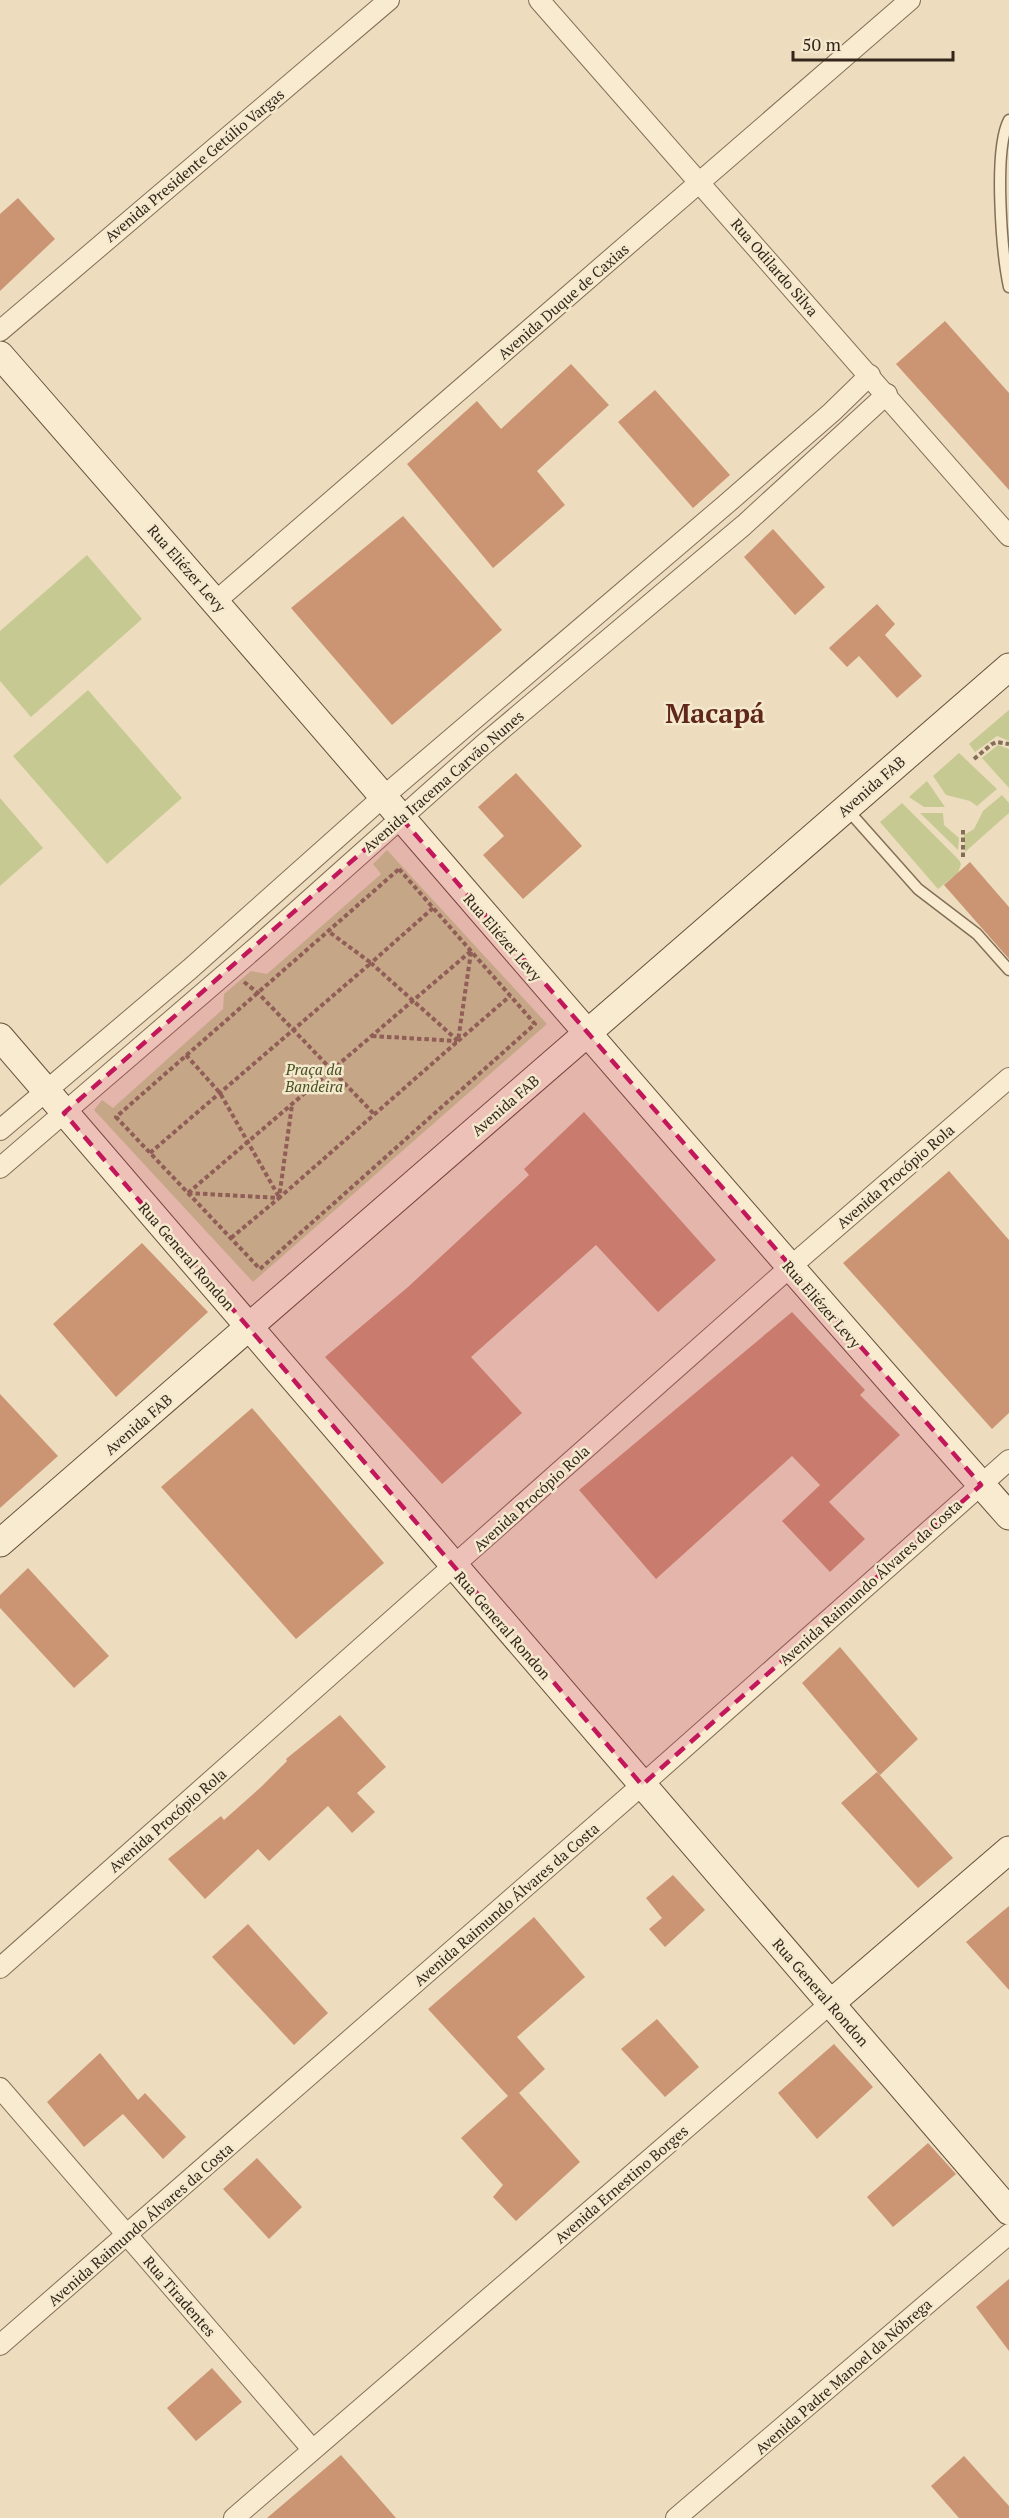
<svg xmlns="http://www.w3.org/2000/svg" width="1009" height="2518" viewBox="0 0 1009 2518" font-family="'PT Serif',serif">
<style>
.green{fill:#c6ca92}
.building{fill:#cb9574}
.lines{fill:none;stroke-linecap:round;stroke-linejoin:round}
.lane-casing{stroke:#846e57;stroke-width:13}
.street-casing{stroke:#846e57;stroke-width:22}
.secondary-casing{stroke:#664f3a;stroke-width:29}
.path{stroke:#846e57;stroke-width:4;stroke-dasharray:4.5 3;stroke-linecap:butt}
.lane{stroke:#f8ebd0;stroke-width:10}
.street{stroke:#f8ebd0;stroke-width:20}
.secondary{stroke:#f8ebd0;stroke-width:27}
.marked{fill:#c2185b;fill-opacity:0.2;stroke:#c2185b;stroke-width:4.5;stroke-dasharray:12 8;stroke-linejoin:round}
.labels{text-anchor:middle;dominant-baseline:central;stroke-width:5;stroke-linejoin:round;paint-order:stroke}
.street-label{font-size:15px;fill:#34261b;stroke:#f4e8cd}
.park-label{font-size:15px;font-style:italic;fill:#465022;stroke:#f4e8cd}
.town-label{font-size:27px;font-weight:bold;fill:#60271b;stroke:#f4e8cd}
</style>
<rect width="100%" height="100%" fill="#edddbe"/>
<g class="green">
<path d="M87,555L142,619L31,717L0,681V631Z"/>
<path d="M88,690L182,798L107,864L13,756Z"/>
<path d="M1009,710V741L997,736L975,752L969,744Z"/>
<path d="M998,745L1009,749V788L982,758Z"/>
<path d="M959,753L997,789L977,806L970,801L946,795L933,776Z"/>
<path d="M927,781L945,807H924L909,797Z"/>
<path d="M1002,795L1009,803V813L965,852L964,835L974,829L983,811Z"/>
<path d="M0,798L43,848L0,886Z"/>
<path d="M902,803L959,860L961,864L958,873L938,889L880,822Z"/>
<path d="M920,813H943L944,825L959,838L958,850Z"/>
<path d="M387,850L547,1024L253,1282L94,1110L102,1100L113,1108L223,1009L224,994L251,971L267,974L381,874L373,864Z"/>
</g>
<g class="building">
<path d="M18,198L55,239L0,291V214Z"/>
<path d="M945,321L1009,393V490L896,364Z"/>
<path d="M571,364L609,405L537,471L565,505L493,568L407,464L477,401L501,429Z"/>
<path d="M655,390L730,475L693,508L618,422Z"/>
<path d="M403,516L502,630L392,725L291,608Z"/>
<path d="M773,529L825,587L795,615L744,557Z"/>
<path d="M877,604L895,624L885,635L922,676L897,698L859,656L847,667L829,648Z"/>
<path d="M516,773L582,846L523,899L483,855L504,836L478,807Z"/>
<path d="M970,862L1009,907V959L944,885Z"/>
<path d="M584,1112L716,1260L658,1312L596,1245L471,1357L522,1413L442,1484L325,1357L408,1287L529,1175L524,1169Z"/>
<path d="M949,1171L1009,1240V1413L992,1429L843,1263Z"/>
<path d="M142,1243L208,1312L116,1397L53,1324Z"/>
<path d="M792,1312L865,1390L860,1395L900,1435L829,1502L865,1539L830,1572L782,1521L820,1485L792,1456L656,1579L579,1490Z"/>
<path d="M0,1394L58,1456L0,1508Z"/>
<path d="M252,1408L384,1563L296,1639L161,1487Z"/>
<path d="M28,1568L109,1656L74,1688L0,1608V1595Z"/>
<path d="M840,1647L918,1739L880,1775L802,1683Z"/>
<path d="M340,1715L386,1767L357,1793L375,1812L352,1833L328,1806L269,1861L258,1849L205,1899L168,1859L221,1816L224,1820L261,1787L287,1761L286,1759Z"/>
<path d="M877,1772L953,1858L918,1888L841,1803Z"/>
<path d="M673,1875L705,1910L665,1947L649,1929L662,1918L646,1898Z"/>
<path d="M1009,1906V1990L966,1942Z"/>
<path d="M534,1917L585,1977L517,2037L545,2069L519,2093L580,2162L516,2221L493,2197L503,2185L461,2138L508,2096L428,2009Z"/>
<path d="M248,1924L328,2013L294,2045L212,1957Z"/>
<path d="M657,2019L699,2067L665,2097L621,2049Z"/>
<path d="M834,2044L873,2087L817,2139L778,2093Z"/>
<path d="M100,2053L138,2100L145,2093L186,2137L163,2159L123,2114L84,2147L47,2102Z"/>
<path d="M928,2143L956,2174L893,2227L867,2197Z"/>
<path d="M257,2158L302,2207L269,2239L223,2189Z"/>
<path d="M1009,2279V2351L976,2307Z"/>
<path d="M212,2368L242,2402L196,2441L167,2408Z"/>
<path d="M341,2455L396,2518H267Z"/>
<path d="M964,2456L1009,2506V2518H959L931,2486Z"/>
</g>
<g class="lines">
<g class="lane-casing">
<g id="lane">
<path d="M1009,120C993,150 1002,254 1009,287"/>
<path d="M846,808L918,889L977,934L1009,970"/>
</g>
</g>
<g class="street-casing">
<g id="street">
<path d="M539,0L1009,536"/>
<path d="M0,331L389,0"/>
<path d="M216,601L910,0"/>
<path d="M0,1130L190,969L383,797L724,506L832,412L870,375"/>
<path d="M0,1168L260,944L483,745L744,525L887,394"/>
<path d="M0,1968L789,1268L1009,1078"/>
<path d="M0,2088L312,2449"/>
<path d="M0,2345L642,1785L1009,1460"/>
<path d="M234,2518L831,2003"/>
<path d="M676,2518L1009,2234"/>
</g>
</g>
<g class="secondary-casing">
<g id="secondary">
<path d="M0,355C338,741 669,1132 1009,1516"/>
<path d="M0,1037L1009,2211"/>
<path d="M0,1543L1009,667"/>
<path d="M831,2003L1009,1850"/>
</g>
</g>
<g class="path">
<path d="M974,759L992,744L997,742L1009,744"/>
<path d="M963,830V858"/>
<path d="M399,869L535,1024L260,1269L116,1117Z"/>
<path d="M433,908L371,963L458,1041"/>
<path d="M471,952L458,1041L510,996"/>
<path d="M244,982L258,993L374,1114"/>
<path d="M372,1036L457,1041"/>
<path d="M186,1055L220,1093L279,1197"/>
<path d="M150,1153L371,963L328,931"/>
<path d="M188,1193L471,951"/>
<path d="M188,1193L279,1198L458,1041"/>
<path d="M231,1238L279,1198L292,1105"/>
</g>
<use href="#lane" class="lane"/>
<use href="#street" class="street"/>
<use href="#secondary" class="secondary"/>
</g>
<path class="marked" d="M401,818L981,1485L642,1785L64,1113Z"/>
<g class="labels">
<g class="street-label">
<text transform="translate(194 165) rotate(-40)">Avenida Presidente Getúlio Vargas</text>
<text transform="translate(775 267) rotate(49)">Rua Odilardo Silva</text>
<text transform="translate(563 301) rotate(-41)">Avenida Duque de Caxias</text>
<text transform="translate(187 568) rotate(49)">Rua Eliézer Levy</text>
<text transform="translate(443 781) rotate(-41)">Avenida Iracema Carvão Nunes</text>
<text transform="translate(871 786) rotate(-41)">Avenida FAB</text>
<text transform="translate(503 937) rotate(49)">Rua Eliézer Levy</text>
<text transform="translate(505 1105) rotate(-41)">Avenida FAB</text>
<text transform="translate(895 1176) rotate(-41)">Avenida Procópio Rola</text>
<text transform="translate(187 1256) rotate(49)">Rua General Rondon</text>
<text transform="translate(822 1304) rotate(49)">Rua Eliézer Levy</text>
<text transform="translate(138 1424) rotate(-41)">Avenida FAB</text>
<text transform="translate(531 1498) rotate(-42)">Avenida Procópio Rola</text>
<text transform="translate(870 1582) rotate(-42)">Avenida Raimundo Álvares da Costa</text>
<text transform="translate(503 1625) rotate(49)">Rua General Rondon</text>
<text transform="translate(167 1820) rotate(-41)">Avenida Procópio Rola</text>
<text transform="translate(506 1904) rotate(-41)">Avenida Raimundo Álvares da Costa</text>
<text transform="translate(821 1992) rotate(49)">Rua General Rondon</text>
<text transform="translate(621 2184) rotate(-41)">Avenida Ernestino Borges</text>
<text transform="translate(140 2224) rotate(-41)">Avenida Raimundo Álvares da Costa</text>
<text transform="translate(180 2296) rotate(49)">Rua Tiradentes</text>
<text transform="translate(843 2376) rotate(-41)">Avenida Padre Manoel da Nóbrega</text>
</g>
<g class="park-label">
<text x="314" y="1069">Praça da<tspan x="314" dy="17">Bandeira</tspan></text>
</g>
<g class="town-label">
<text x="715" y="713">Macapá</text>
</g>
</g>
<path d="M793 51v9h160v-9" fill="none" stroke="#34261b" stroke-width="3"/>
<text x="802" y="51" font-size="18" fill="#34261b" stroke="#f4e8cd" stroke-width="4.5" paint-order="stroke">50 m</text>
</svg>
